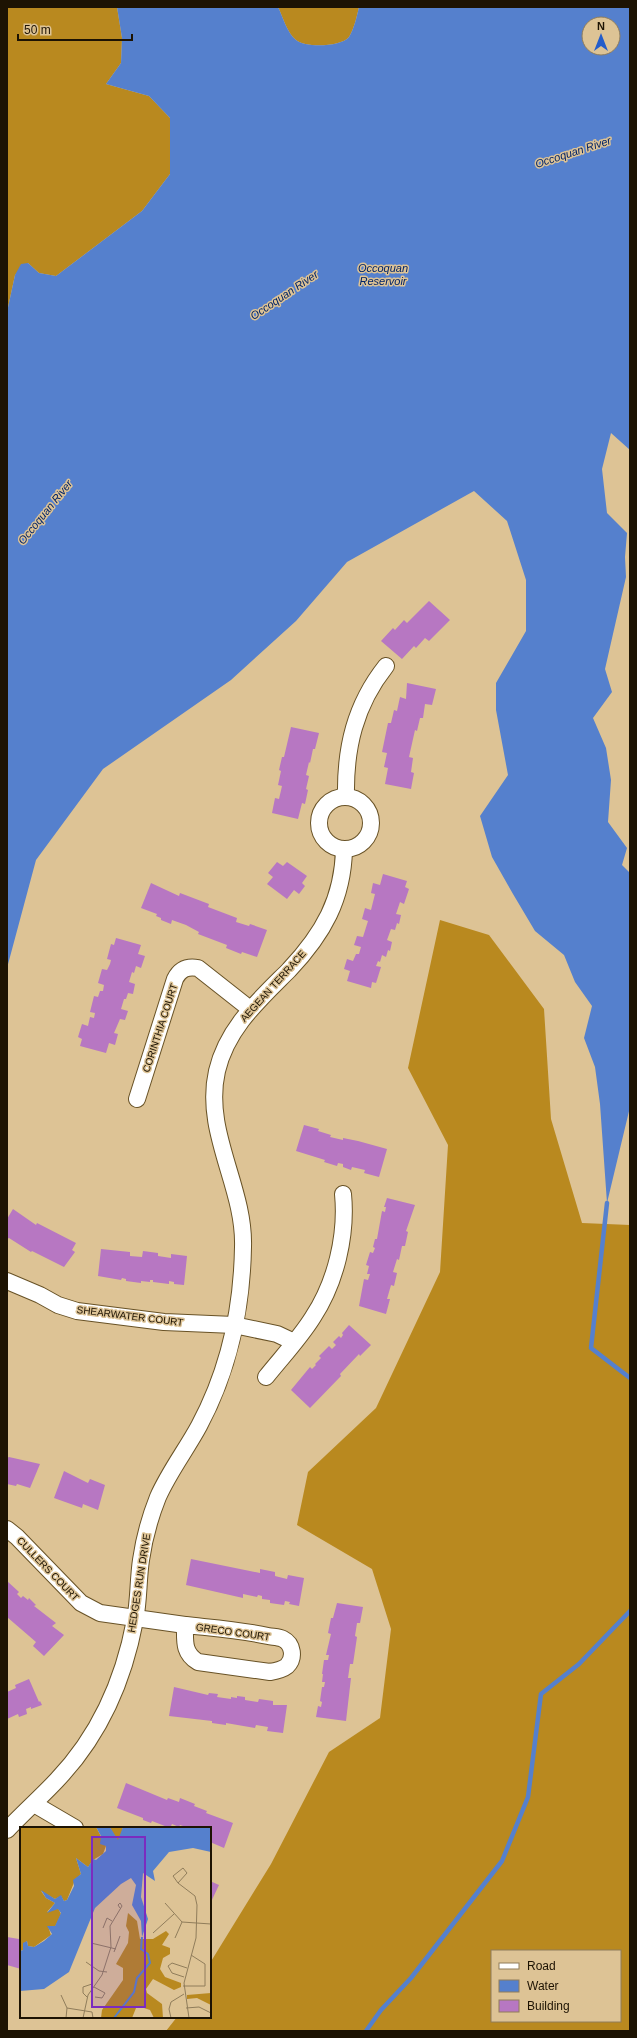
<svg xmlns="http://www.w3.org/2000/svg" width="637" height="2038" viewBox="0 0 637 2038" font-family="Helvetica,sans-serif">
<style>
.forest{fill:#b9891f;fill-rule:evenodd}
.water{fill:#5580cd;fill-rule:evenodd}
.lines{fill:none;stroke-linecap:round;stroke-linejoin:round}
.stream{stroke:#5580cd;stroke-width:4.5}
.building{fill:#b777c2}
.street-casing{stroke:#685226;stroke-width:18}
.street{stroke:#fff;stroke-width:16}
.labels{text-anchor:middle;dominant-baseline:central;stroke-width:3;stroke-linejoin:round;paint-order:stroke}
.street-label{font-size:10px;fill:#1d1303;stroke:#ddc395}
.water-label{font-size:11px;font-style:italic;fill:#012367;stroke:#ddc395}
.inset-river{fill:none;stroke:#5580cd;stroke-width:2}
.inset-road{fill:none;stroke:#907d5b;stroke-width:1}
.view{fill:#7b2cbf;fill-opacity:0.15;stroke:#7b2cbf;stroke-width:2}
.inset-edge{fill:none;stroke:#1d1303;stroke-width:2}
</style>
<rect width="100%" height="100%" fill="#ddc395"/>
<g class="forest">
<path d="M7,7H117L122,38L121,63L106,84L149,96L170,118V174L142,211L56,276L39,273L28,263L15,275L7,312Z"/>
<path d="M278,7H359C357,16 354,29 349,37C341,47 305,48 296,40C287,33 283,17 278,7Z"/>
<path d="M440,920L489,935L544,1009L551,1119L582,1223L630,1225V2031H166L177,2017H210V1963L271,1864L329,1752L380,1718L391,1629L372,1569L297,1525L308,1472L376,1408L440,1272L448,1145L408,1068ZM492,1951H620V2021H492Z"/>
</g>
<path class="water" d="M117,7H278C283,17 287,33 296,40C305,48 341,47 349,37C354,29 357,16 359,7H630V450L611,433L602,469L607,513L627,533L625,557L626,577L605,669L612,692L593,718L606,748L611,780L608,822L627,848L622,865L630,873V1107L607,1203L600,1104L595,1067L584,1038L592,1006L575,982L564,955L535,931L513,894L492,857L480,816L508,775L496,710V683L526,631V580L507,521L474,491L347,562L296,621L231,680L103,769L36,860L7,968V312L15,275L21,264L28,263L39,273L56,276L142,211L170,174V118L149,96L106,84L121,63L122,38ZM589,24H613V48H589Z"/>
<g class="lines">
<g class="stream">
<path d="M607,1203L591,1348L630,1378"/>
<path d="M366,2031L381,2010L411,1978L502,1861L528,1797L541,1694L579,1664L630,1611"/>
</g>
</g>
<g class="building">
<path d="M429,601L450,620L429,641L425,638L416,648L414,646L402,659L381,641L393,628L395,630L404,620L407,623Z"/>
<path d="M407,683L436,689L432,705L425,704L423,718H420L417,731L415,730L409,757L413,758L411,772L414,773L411,789L385,784L388,768L384,767L387,753L382,752L388,723H391L394,710L397,711L400,697L406,699Z"/>
<path d="M291,727L319,733L315,749H313L310,763L309,762L306,775L309,776L306,789L308,790L305,804L302,803L298,819L272,813L275,798L279,799L282,786L278,785L281,771L279,770L282,757H284Z"/>
<path d="M277,862L283,866L287,862L307,876L302,883L305,886L299,894L294,890L287,899L267,884L273,877L268,873Z"/>
<path d="M383,874L407,881L405,887L409,889L404,904L400,902L396,914L401,915L399,924L397,923L395,930L391,929L387,940L392,942L390,951L388,950L386,957L382,955L380,962L378,961L376,966L381,967L376,983L372,982L371,988L347,981L350,971L344,969L347,959L353,961L356,954H359L361,947L354,945L357,936L363,937L368,921L362,919L365,908L371,910L375,894L371,893L373,883L380,885Z"/>
<path d="M151,883L179,896L180,893L209,904L208,907L237,918L236,922L249,926L250,924L267,930L257,957L242,952L241,954L226,948L227,945L198,934L199,932L186,925L172,920L171,924L161,920V918L156,916L157,914L141,908Z"/>
<path d="M116,938L141,945L138,954L145,956L141,968L136,966L134,973L132,972L129,982L135,984L133,994L128,993L126,999H124L121,1009L128,1011L125,1020L120,1019L114,1033L118,1034L115,1045L109,1043L106,1053L80,1046L82,1039L78,1037L82,1024L88,1026L90,1017L94,1018L95,1013L90,1012L94,996L98,997L100,991H103L104,985L98,983L102,969L107,970L110,964L111,960L107,959L111,944L114,945Z"/>
<path d="M304,1125L319,1129L318,1131L331,1135L330,1137L343,1140V1138L358,1141L387,1149L379,1177L364,1173L365,1170L352,1167L351,1170L343,1167V1164L338,1163L337,1166L324,1162L325,1160L296,1151Z"/>
<path d="M387,1198L415,1205L406,1231L408,1232L405,1246H402L399,1260L397,1259L393,1272L397,1273L394,1286L391,1285L387,1299H390L386,1314L359,1306L364,1279L368,1280L370,1274H367L369,1266L366,1265L370,1252L373,1253L375,1248L373,1247L375,1239H377L382,1211L385,1212L386,1207H384Z"/>
<path d="M13,1209L36,1225L37,1223L76,1243L72,1250L75,1252L64,1267L32,1251L31,1252L9,1238L7,1239V1219Z"/>
<path d="M101,1249L130,1252V1256L142,1257L143,1251L158,1253V1256L171,1258V1254L187,1256L184,1285L174,1284V1282L169,1281V1284L153,1282V1280H150V1282L141,1281V1283L126,1281V1279L122,1278L121,1280L98,1276Z"/>
<path d="M349,1325L371,1345L360,1356L359,1354L340,1374L341,1376L310,1408L291,1390L310,1367L312,1369L316,1365L315,1364L321,1358L319,1356L329,1346L332,1349L336,1345L333,1342L339,1336L341,1338L343,1335L342,1333Z"/>
<path d="M9,1457L40,1464L30,1488L17,1484L16,1486L7,1484V1458Z"/>
<path d="M64,1471L88,1483L90,1479L105,1485L98,1510L83,1504L82,1508L54,1498Z"/>
<path d="M191,1559L260,1573V1569L275,1572V1576L287,1579L288,1575L304,1578L299,1606L289,1604L290,1602L285,1601L284,1605L270,1603V1600L262,1599V1596L258,1595L257,1597L243,1594V1598L186,1585Z"/>
<path d="M7,1581L19,1592L17,1594L21,1598L23,1596L28,1600L29,1598L36,1605L34,1606L56,1623L52,1626L64,1635L44,1656L33,1646L36,1642L7,1617Z"/>
<path d="M337,1603L363,1607L360,1623H357L355,1636L357,1637L353,1664H350L348,1678H351L346,1721L316,1717L318,1706L321,1707L322,1702L320,1701L322,1687H324L325,1682H322L323,1674H322L324,1660H328L329,1655H326L331,1634L328,1633L331,1618H333Z"/>
<path d="M29,1679L39,1702L40,1701L42,1705L31,1709V1707L26,1709L27,1714L19,1717L18,1714L7,1719V1692L16,1688L15,1685Z"/>
<path d="M174,1687L208,1695L209,1693L218,1694L217,1697L231,1699V1697L237,1698V1696L245,1697V1700L258,1702L259,1699L273,1701V1705H287L283,1733L267,1731L268,1727L256,1725L255,1728L226,1723V1725L212,1723V1721L169,1716Z"/>
<path d="M126,1783L167,1800L168,1798L179,1802L180,1798L195,1804L194,1806L207,1811L206,1813L233,1823L224,1848L210,1842V1828H183V1826L180,1825L179,1827L172,1824L170,1828L152,1821L151,1823L143,1820V1818L117,1808Z"/>
<path d="M210,1881L219,1885L210,1904Z"/>
<path d="M7,1937L19,1939V1941H21V1969L7,1965Z"/>
</g>
<g class="lines">
<g class="street-casing">
<g id="street">
<circle cx="345" cy="823" r="26"/>
<path d="M346,797C345,748 355,705 386,666"/>
<path d="M137,1099L175,979C180,969 187,966 198,968L250,1009"/>
<path d="M7,1281L40,1295L58,1305L77,1311L164,1322L234,1325L277,1334L294,1342"/>
<path d="M266,1377C282,1357 300,1338 313,1317C336,1282 347,1235 343,1194"/>
<path d="M7,1529L17,1537L81,1603L100,1613L185,1625"/>
<path d="M185,1625C212,1628 241,1630 268,1636C273,1637 279,1637 283,1639C293,1644 295,1658 287,1666C282,1670 276,1671 270,1672L198,1662C183,1653 185,1641 185,1625Z"/>
<path d="M34,1804L75,1828"/>
<path d="M7,1830C23,1813 41,1797 57,1780C99,1736 124,1679 135,1620C139,1600 138,1580 141,1560C144,1539 150,1517 158,1497C169,1472 186,1450 199,1426C228,1372 242,1309 243,1247C245,1187 203,1132 217,1071C227,1028 259,1000 289,970C323,934 343,899 344,849"/>
</g>
</g>
<use href="#street" class="street"/>
</g>
<g class="labels">
<g class="street-label">
<text transform="translate(273 986) rotate(-48)">AEGEAN TERRACE</text>
<text transform="translate(160 1028) rotate(-72)">CORINTHIA COURT</text>
<text transform="translate(130 1316) rotate(7)">SHEARWATER COURT</text>
<text transform="translate(48 1569) rotate(46)">CULLERS COURT</text>
<text transform="translate(139 1583) rotate(-81)">HEDGES RUN DRIVE</text>
<text transform="translate(233 1632) rotate(8)">GRECO COURT</text>
</g>
<g class="water-label">
<text transform="translate(573 152) rotate(-18)">Occoquan River</text>
<text x="383" y="268">Occoquan<tspan x="383" dy="13">Reservoir</tspan></text>
<text transform="translate(284 295) rotate(-34)">Occoquan River</text>
<text transform="translate(45 512) rotate(-51)">Occoquan River</text>
</g>
</g>
<g transform="translate(20 1827)">
<rect width="191" height="191" fill="#ddc395"/>
<path d="M0,0H76L86,19L83,27L73,33L68,40L56,31L61,47L55,53L47,73L44,74L41,69L35,72L21,64L26,71L35,76L27,85L38,81L41,87L35,100L28,99L31,108L14,120L8,119L7,114L3,117V123L0,124ZM90,0H103L100,13H96ZM108,86L117,94L120,112H133L146,104L149,107L142,118L150,121V127L143,131L140,142L145,150L161,156V160L154,163L133,152L126,162L127,166L142,177L143,191H134L130,183L124,181H116L112,191H81L82,183L103,153V141L96,137L108,116L109,105L106,99ZM191,166V178L177,171L167,172V168Z" fill="#b9891f"/>
<path d="M76,0H90L98,13L103,0H191V25L173,21L149,25L133,44L135,54L123,46L121,70L128,92L122,110L121,94L112,78L116,58L111,51L101,57L75,81L49,145L24,162L0,164V124L3,123V116L7,114L8,119L14,120L24,114L32,107L27,99H35L41,86L38,82L27,86L35,76L26,71L21,63L35,72L41,68L44,74L47,73L54,59L53,53L61,47L56,31L68,40L73,32L76,33L86,24V19L80,17L81,9Z" fill="#5580cd"/>
<path class="inset-river" d="M94,191L114,165L117,151L130,136L128,127L121,122L122,110"/>
<path class="inset-road" d="M163,41L167,46L158,56L153,49ZM158,56L175,69L177,78L176,111L164,156L169,191M145,76L162,95L191,97M83,101L87,91L92,94M133,106L154,87M155,111L162,95M71,116L96,122M94,125L100,109M66,135L79,144L87,145M164,150L152,146L148,139L152,136L167,141M163,159H185V137L171,128M74,160L85,166L82,171L75,170M41,168L47,181M67,170L63,166V160L72,157M166,181L179,180L191,186M46,191L47,181L72,185L73,191M63,191L68,168L82,148L91,120L90,99L102,79L100,76L98,78L100,81M151,191L149,182L151,175L164,167"/>
<path class="view" d="M72,10H125V180H72Z"/>
<rect width="191" height="191" class="inset-edge"/>
</g>
<rect width="637" height="2038" fill="none" stroke="#1d1303" stroke-width="16"/>
<rect x="491" y="1950" width="130" height="72" fill="#ddc395" stroke="#907d5b"/>
<rect x="499" y="1963" width="20" height="6" fill="#ffffff" stroke="#907d5b"/>
<text x="527" y="1970" font-size="12" fill="#1d1303">Road</text>
<rect x="499" y="1980" width="20" height="12" fill="#5580cd" stroke="#907d5b"/>
<text x="527" y="1990" font-size="12" fill="#1d1303">Water</text>
<rect x="499" y="2000" width="20" height="12" fill="#b777c2" stroke="#907d5b"/>
<text x="527" y="2010" font-size="12" fill="#1d1303">Building</text>
<g transform="translate(601 36)"><circle r="19" fill="#ddc395" stroke="#907d5b"/>
<path d="M0-3L7 15L0 10L-7 15Z" fill="#245dca"/>
<text y="-6" font-size="11" font-weight="bold" text-anchor="middle" fill="#1d1303">N</text>
</g>
<path d="M18 34v6h114v-6" fill="none" stroke="#1d1303" stroke-width="2"/>
<text x="24" y="34" font-size="12" fill="#1d1303" stroke="#ddc395" stroke-width="3" paint-order="stroke">50 m</text>
</svg>
